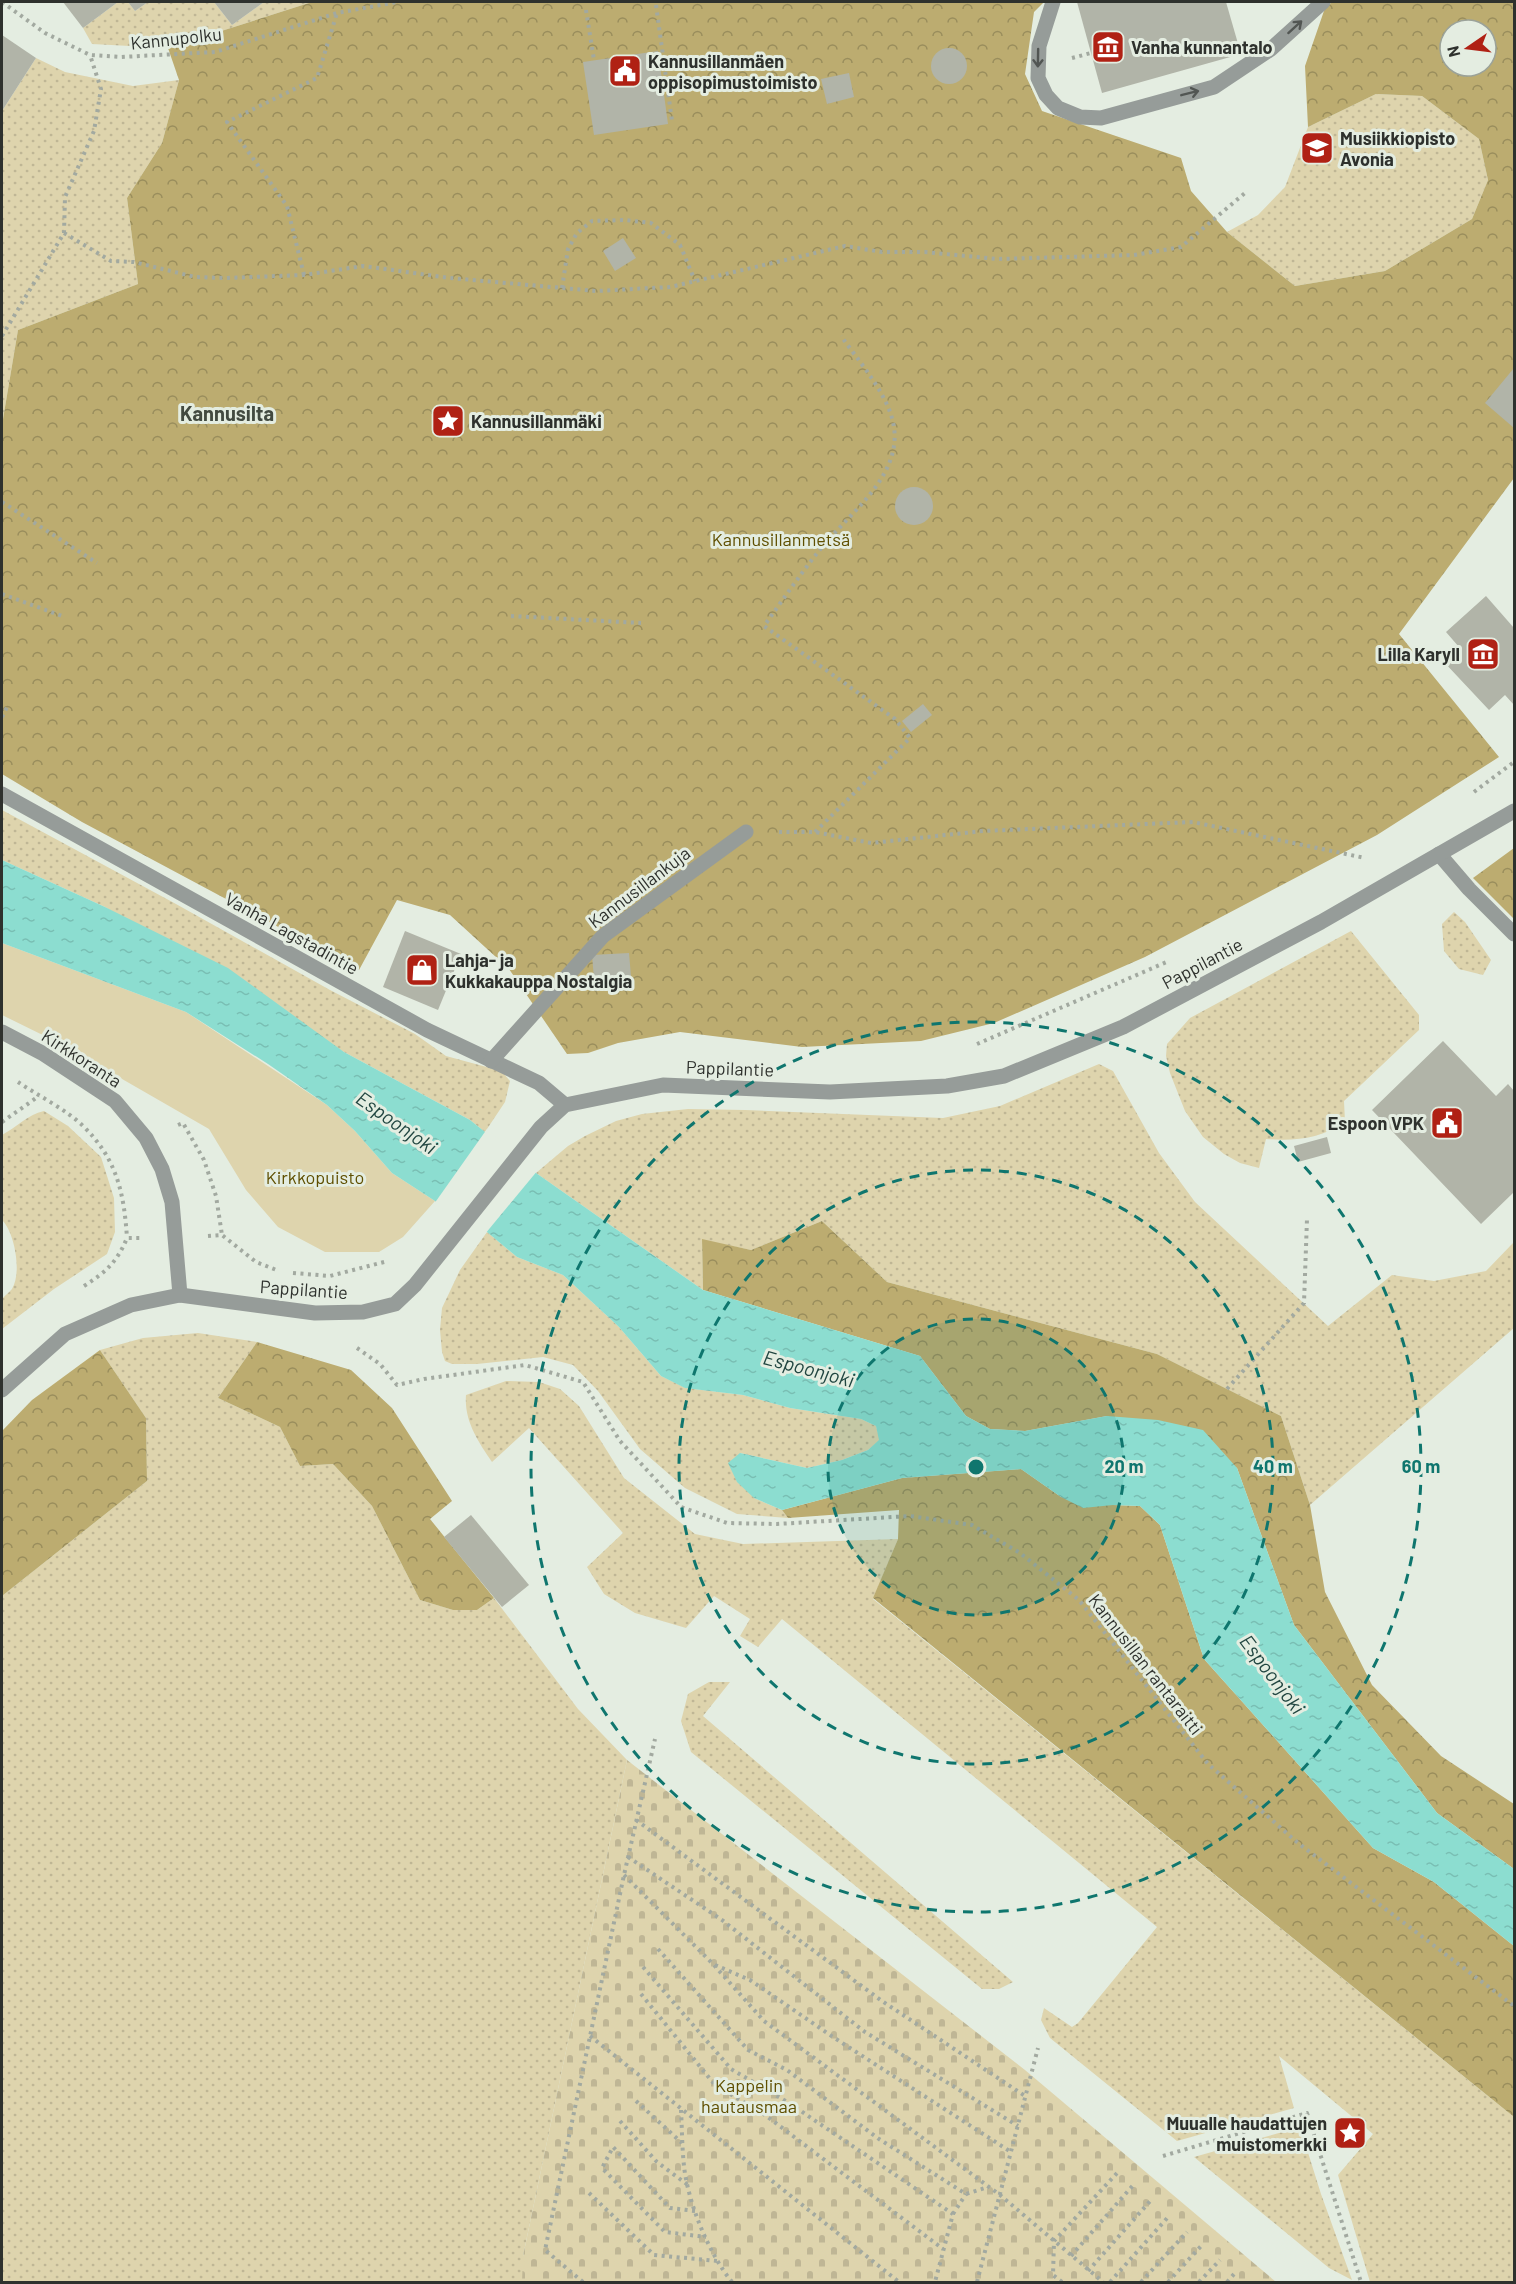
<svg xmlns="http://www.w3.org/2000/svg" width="1516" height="2284" viewBox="0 0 1516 2284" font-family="Barlow,sans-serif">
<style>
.grass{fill:url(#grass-dots)}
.forest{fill:url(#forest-crowns);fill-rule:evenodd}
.cemetery{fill:url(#cemetery-stones)}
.park{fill:#ded4ad}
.water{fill:url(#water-ripples)}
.pier{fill:#e4ede1}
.building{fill:#b1b4a8}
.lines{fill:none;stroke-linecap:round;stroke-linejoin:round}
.path{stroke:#a2a9a0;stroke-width:4;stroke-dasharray:3 4.5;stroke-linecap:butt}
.street{stroke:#969c99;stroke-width:15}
.oneway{stroke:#525653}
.ring{fill:none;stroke:#0f766e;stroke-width:3;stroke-dasharray:10 8}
.labels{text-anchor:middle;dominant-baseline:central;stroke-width:6;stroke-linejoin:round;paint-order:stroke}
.street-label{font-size:18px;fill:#2e312d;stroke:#e4ede1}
.poi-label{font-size:18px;font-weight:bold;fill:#2e312d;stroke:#e4ede1;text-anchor:start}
.park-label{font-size:18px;fill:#5f4f00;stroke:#e4ede1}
.neighbourhood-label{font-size:20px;font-weight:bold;fill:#424a40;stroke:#e4ede1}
.water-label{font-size:20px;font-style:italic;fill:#214641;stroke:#e4ede1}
.centre{fill:#0f766e;stroke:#e4ede1;stroke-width:3}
.ring-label{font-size:18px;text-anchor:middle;font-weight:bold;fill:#0f766e;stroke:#e4ede1;stroke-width:6;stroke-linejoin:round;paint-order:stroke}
</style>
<defs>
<pattern id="grass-dots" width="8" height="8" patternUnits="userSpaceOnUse" patternTransform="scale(1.5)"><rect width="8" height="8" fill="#ded4ad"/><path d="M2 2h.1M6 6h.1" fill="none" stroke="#bfb695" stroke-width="1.8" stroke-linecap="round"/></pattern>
<pattern id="forest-crowns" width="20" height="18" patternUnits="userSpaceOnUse" patternTransform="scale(1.5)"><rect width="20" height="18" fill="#bcac70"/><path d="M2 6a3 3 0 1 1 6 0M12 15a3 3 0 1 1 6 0" fill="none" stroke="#998d5c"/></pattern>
<pattern id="cemetery-stones" width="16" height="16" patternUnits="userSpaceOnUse" patternTransform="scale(1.5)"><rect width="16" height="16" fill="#ded4ad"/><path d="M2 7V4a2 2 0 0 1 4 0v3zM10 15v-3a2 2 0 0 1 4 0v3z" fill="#bfb695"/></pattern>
<pattern id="water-ripples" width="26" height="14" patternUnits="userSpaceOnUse" patternTransform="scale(1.5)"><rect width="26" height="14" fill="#8cddd0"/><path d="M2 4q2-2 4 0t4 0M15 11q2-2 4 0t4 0" fill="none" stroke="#79beb3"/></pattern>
</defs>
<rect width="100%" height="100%" fill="#e4ede1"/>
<g class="grass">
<path d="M118,2H128L135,11L148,2H214L232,25L264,2H312L168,48L92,44L83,28Z"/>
<path d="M36,58L65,72L133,86L179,80L162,143L127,198L138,284L18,330L2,425V111Z"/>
<path d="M1376,94L1422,96L1479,139L1488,180L1472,219L1385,271L1295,286L1227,232L1258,215L1285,187L1308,127Z"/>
<path d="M2,810L176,904L330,990L415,1034L446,1056L494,1069L504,1074L510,1081L505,1102L485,1132L470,1120L344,1052L105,907L2,860Z"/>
<path d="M1454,912L1465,922L1491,960L1483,975L1459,969L1444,951L1442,924Z"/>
<path d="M1351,931L1419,1015V1030L1344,1101L1345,1122C1320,1139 1296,1141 1266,1139L1259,1168L1240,1163L1224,1154L1203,1137L1185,1111L1170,1073L1166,1056L1167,1044L1190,1018Z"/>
<path d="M1099,1064L1113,1071L1159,1153L1195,1202L1328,1326L1392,1275L1434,1281L1486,1271L1514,1242V1328L1310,1505L1281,1416L1157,1354L887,1282L822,1221L751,1250L702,1240L703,1290L536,1173L568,1146L585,1136L616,1121L642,1114L688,1109L745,1110L943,1118L1000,1106Z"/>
<path d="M44,1111L68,1126L101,1157L114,1198L115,1232L107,1254L54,1289L2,1329V1299C5,1296 9,1292 12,1289C22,1273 15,1233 2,1220V1135C17,1127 27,1115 44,1111Z"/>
<path d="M487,1232L517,1257L563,1275L619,1327L661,1376L686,1388L743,1395L790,1408L861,1419L876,1426L880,1440L868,1450L842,1460L807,1468L740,1453L754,1498L782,1510L788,1518L737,1514L685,1488L640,1449L598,1391L573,1365L543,1357L477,1364H452L445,1361L442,1352L440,1330L442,1308L460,1270Z"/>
<path d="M198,1333L257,1342L218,1398L280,1427L300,1466L333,1464L372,1506L420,1600L453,1610H477L494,1598L578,1709L627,1760L523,2256L536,2282H2V1596L147,1481L146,1418L100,1350L143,1338Z"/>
<path d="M506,1381L539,1382L560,1389L579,1406L624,1478L695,1534L743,1544L898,1539L873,1599L1514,2117V2282H1370L1338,2175L1373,2134L1279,2056L1294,2108L1177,2141L1050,2038L1041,2020L1044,2008L1072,2027L1078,2023L1157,1927L782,1619L758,1647L740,1636L750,1619L714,1596L686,1628L635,1613L604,1594L587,1567L623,1533L529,1428L492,1462C478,1441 464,1421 466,1395Z"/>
<path d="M709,1682H730L703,1716L1013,1982L999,1989H982L691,1752L681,1721L688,1694Z"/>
<path d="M1300,2127L1321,2194L1352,2280L1329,2268L1194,2157Z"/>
</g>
<g class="forest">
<path d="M312,2H1044L1034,12L1025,74L1042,111L1181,158L1191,191L1227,232L1295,286L1385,271L1472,219L1488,180L1479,139L1422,96L1376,94L1308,127L1305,66L1325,8L1332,2H1514V478L1399,634L1499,757L1377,835L1145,957L994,1023L921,1041L802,1047L680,1032L618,1043L588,1053L567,1054L509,969L450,915L397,900L359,970L82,822L2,774V425L18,330L138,284L127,198L162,143L179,80L168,48ZM1450,30H1486V66H1450Z"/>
<path d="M1514,848V919L1473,878Z"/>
<path d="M822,1221L887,1282L1157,1354L1281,1416L1310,1505L1325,1592L1372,1685L1441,1756L1514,1804V1869L1437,1813L1294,1625L1237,1468L1107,1416L1025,1431L990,1429L966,1416L920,1356L703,1290L702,1239L751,1250Z"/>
<path d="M257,1342L351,1370L392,1408L452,1501L430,1519L494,1598L477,1610H453L420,1600L372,1506L333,1464L300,1466L280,1427L218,1398Z"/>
<path d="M100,1350L146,1418L147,1481L2,1596V1431L32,1400Z"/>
<path d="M1021,1469L1061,1497L1113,1505L1140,1506L1160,1525L1204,1659L1373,1848L1434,1882L1514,1946V2117L873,1598L898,1539L899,1510L788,1518L782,1510L902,1478Z"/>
</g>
<path class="cemetery" d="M627,1760L1025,2070L1276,2282H522L523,2256Z"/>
<path class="park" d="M2,943L186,1012L327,1105L355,1131L392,1173L435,1201L403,1237L379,1252H325L278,1227L246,1190L209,1129L63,1045L2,1015Z"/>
<path class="water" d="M2,860L105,907L228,968L344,1052L470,1120L536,1173L703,1290L920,1356L966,1416L990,1429L1025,1431L1107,1416L1158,1420L1203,1430L1237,1468L1294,1625L1437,1813L1514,1869V1946L1434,1882L1373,1848L1204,1659L1160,1525L1140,1506L1113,1505L1083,1508L1061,1497L1021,1469L902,1478L782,1510L754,1498L737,1482L728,1463L740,1453L807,1468L842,1460L868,1450L879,1440L876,1426L861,1419L790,1408L743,1395L685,1388L661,1376L619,1327L563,1275L517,1257L487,1232L435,1201L392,1173L355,1131L327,1105L268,1064L186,1012L2,943Z"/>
<path class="pier" d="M487,1129L538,1170L485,1234L434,1204Z"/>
<g class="building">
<path d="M63,2H118L83,28Z"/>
<path d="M128,2H148L135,11Z"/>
<path d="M214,2H264L232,25Z"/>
<path d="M1077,2H1226L1241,54L1102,93Z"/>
<path d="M2,35L36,58L2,111Z"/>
<circle cx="949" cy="66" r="18"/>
<path d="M658,51L668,124L594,135L583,62Z"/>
<path d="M849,73L854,97L827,104L821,79Z"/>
<path d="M623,238L636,258L615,271L603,251Z"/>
<path d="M1514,368V428L1485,403Z"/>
<circle cx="914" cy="506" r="19"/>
<path d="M1486,596L1514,628V705L1505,695L1489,710L1443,661L1459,647L1446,632Z"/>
<path d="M923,704L932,715L911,732L902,721Z"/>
<path d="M405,931L461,954L438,1010L383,987Z"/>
<path d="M629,953L632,988L595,991L592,955Z"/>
<path d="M1443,1041L1496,1096L1508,1084L1514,1091V1192L1481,1224L1372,1110Z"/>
<path d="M1327,1137L1331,1153L1298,1162L1294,1146Z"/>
<path d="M471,1515L529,1585L502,1607L444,1537Z"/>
</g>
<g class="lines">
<g class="path">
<path d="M2,2L45,33L90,55L121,57L215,52L337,13L397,2"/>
<path d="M656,5L672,121"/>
<path d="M586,10L594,60"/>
<path d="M1072,58L1091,53"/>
<path d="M64,233L111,261L134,262L195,277L226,278L304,275L363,266L450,278L596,291L670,287L845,246L882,252H925L997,259L1134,255L1181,247L1245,193"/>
<path d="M304,275L287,206L227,122L317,78L337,13"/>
<path d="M562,288L568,249L577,233L592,221L625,220L651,223L680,245L695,281"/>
<path d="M2,336L64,233L65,197L94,131L101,89L90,55"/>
<path d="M2,502L97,563"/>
<path d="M2,594L62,616"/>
<path d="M511,616L641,623"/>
<path d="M2,717L8,705"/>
<path d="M1474,792L1514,762"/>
<path d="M779,832H815L871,843L983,831L1193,822L1365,858"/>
<path d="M815,832L910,738L895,719L764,626C782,601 799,576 818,552C848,513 908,474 892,418C884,390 858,360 841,336"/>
<path d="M977,1044L1169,961"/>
<path d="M18,1082C37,1095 67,1110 83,1126C117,1159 124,1193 127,1238"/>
<path d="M2,1122L39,1096"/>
<path d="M178,1125L183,1123L204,1160L216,1196L222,1235"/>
<path d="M208,1236L222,1235L256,1262L279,1271"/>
<path d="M293,1273L330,1276L388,1261"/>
<path d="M84,1286C106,1272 117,1262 127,1238H141"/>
<path d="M357,1348L380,1364L397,1385L424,1379L525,1365L583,1382L620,1441L681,1507L727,1523L777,1524L910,1516L972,1525L1020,1553L1079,1600L1208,1764L1298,1843L1514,2006"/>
<path d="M1227,1389L1304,1303L1307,1219"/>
<path d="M636,1820L882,2001L1025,2096"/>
<path d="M628,1857L722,1920L865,2032L1018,2126"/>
<path d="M624,1875L713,1964L764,2021L1000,2195L1103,2282"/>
<path d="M658,1949L748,2050L787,2070L879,2139L966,2194L988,2187"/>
<path d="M715,1965L750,1980L833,2037L1011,2152"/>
<path d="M643,1967L731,2069L789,2103L953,2214L935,2282"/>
<path d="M641,1994L715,2085L765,2115L943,2249"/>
<path d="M590,2036L899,2282"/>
<path d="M636,2101L682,2143"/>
<path d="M681,2110C682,2128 682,2148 684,2166C688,2203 709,2254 732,2282"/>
<path d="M620,2121L657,2162L688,2185"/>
<path d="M1163,2156L1307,2113L1361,2282"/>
<path d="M589,2193L654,2255L718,2261"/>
<path d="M695,2211L670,2208L613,2147L602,2168L665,2232L706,2237"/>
<path d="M953,2214L966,2194"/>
<path d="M1071,2256L1135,2183"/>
<path d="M1088,2271L1152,2199"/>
<path d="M583,2282L545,2250L624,1875L655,1739"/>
<path d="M977,2282L1038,2048"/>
<path d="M1062,2282L1053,2275L1054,2241L1118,2172"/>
<path d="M1110,2282L1169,2216"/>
<path d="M1141,2282L1187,2232"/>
<path d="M1168,2282L1203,2244"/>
<path d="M1199,2282L1220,2260"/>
<path d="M1227,2282L1235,2273"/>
</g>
<g class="street">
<path d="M1053,2L1039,46L1038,78L1046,95L1058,108L1080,117L1101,118L1214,87L1271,49L1323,2"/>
<path d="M2,794L427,1030L539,1083L565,1105"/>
<path d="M1439,854L1469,889L1514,934"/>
<path d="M2,1032L42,1053L115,1101L146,1138L162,1169L172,1202L180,1295"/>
<path d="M491,1061L603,936L746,832"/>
<path d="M2,1390L65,1334L131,1305L180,1295L315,1313L363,1312L395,1304L415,1285L541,1127L565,1105L663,1085L830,1092L947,1086L1004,1076L1123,1027L1321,922L1514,811"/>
</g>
</g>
<defs><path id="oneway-shaft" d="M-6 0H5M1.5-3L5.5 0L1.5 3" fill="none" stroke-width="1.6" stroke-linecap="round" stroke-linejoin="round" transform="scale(1.5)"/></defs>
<g class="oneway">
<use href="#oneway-shaft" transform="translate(1295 27) rotate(-42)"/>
<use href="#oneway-shaft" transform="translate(1038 58) rotate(91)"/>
<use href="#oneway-shaft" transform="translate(1190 93) rotate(-14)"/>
</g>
<circle cx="976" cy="1467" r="148" fill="#0f766e" fill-opacity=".12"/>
<g class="ring">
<circle cx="976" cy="1467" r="148"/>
<circle cx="976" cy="1467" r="297"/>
<circle cx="976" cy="1467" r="445"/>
</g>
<defs>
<g id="museum-square" transform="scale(1.725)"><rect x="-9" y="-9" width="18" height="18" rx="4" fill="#b02114" stroke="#e4ede1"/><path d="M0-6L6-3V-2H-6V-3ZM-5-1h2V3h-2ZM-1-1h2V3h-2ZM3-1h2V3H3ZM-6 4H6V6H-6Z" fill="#fff"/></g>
<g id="civic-square" transform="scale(1.725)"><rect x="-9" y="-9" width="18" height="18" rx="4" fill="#b02114" stroke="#e4ede1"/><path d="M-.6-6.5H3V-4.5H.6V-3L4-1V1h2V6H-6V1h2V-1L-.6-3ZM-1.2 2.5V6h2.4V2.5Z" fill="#fff"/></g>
<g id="school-square" transform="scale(1.725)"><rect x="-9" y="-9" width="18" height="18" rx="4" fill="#b02114" stroke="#e4ede1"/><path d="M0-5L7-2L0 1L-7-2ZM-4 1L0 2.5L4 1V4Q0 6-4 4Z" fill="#fff"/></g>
<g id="sight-square" transform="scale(1.725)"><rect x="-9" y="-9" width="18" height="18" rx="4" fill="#b02114" stroke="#e4ede1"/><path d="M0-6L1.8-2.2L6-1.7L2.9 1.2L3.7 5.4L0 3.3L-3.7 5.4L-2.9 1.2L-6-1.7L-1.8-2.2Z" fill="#fff"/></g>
<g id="shop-square" transform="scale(1.725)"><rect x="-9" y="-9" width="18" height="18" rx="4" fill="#b02114" stroke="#e4ede1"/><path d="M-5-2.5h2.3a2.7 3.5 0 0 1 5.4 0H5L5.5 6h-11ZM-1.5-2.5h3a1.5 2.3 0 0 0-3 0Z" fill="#fff"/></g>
</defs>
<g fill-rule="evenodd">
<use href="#museum-square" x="1108" y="47"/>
<use href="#civic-square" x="625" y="71"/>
<use href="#school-square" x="1317" y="148"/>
<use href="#sight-square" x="448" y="421"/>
<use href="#museum-square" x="1483" y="654"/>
<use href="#shop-square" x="422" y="970"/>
<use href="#civic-square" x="1447" y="1123"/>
<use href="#sight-square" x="1350" y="2133"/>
</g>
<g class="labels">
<g class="street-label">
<text transform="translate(176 38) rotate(-6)">Kannupolku</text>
<text transform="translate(639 887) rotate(-37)">Kannusillankuja</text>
<text transform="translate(292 933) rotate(29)">Vanha Lagstadintie</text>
<text transform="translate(1202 963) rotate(-28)">Pappilantie</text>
<text transform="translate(82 1058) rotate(33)">Kirkkoranta</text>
<text transform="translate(730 1068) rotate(2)">Pappilantie</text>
<text transform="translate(304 1289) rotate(4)">Pappilantie</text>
<text transform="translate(1146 1664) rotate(52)">Kannusillan rantaraitti</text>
</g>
<g class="poi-label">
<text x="1131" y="47">Vanha kunnantalo</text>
<text x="648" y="61">Kannusillanmäen<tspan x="648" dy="21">oppisopimustoimisto</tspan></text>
<text x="1340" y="138">Musiikkiopisto<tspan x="1340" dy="21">Avonia</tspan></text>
<text x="471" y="421">Kannusillanmäki</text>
<text x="1460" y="654" text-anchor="end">Lilla Karyll</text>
<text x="445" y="960">Lahja- ja<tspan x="445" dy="21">Kukkakauppa Nostalgia</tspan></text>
<text x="1424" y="1123" text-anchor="end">Espoon VPK</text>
<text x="1327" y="2123" text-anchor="end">Muualle haudattujen<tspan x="1327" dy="21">muistomerkki</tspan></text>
</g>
<g class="park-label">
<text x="781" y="539">Kannusillanmetsä</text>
<text x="315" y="1177">Kirkkopuisto</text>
<text x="749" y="2085">Kappelin<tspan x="749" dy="21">hautausmaa</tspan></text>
</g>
<g class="neighbourhood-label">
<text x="227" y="413">Kannusilta</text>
</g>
<g class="water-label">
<text transform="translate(397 1122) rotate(35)">Espoonjoki</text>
<text transform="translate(809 1368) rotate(15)">Espoonjoki</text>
<text transform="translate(1273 1674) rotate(53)">Espoonjoki</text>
</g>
</g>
<circle cx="976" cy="1467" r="9" class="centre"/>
<g class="ring-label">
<text x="1124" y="1473">20 m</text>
<text x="1273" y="1473">40 m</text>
<text x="1421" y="1473">60 m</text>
</g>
<rect width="1516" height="2284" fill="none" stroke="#2e312d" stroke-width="6"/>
<g transform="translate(1468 48) rotate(256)"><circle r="28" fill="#e4ede1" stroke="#9ba299" stroke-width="1.5"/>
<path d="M0-4.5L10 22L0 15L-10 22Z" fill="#b02114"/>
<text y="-9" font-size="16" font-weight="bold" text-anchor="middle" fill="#2e312d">N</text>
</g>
</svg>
